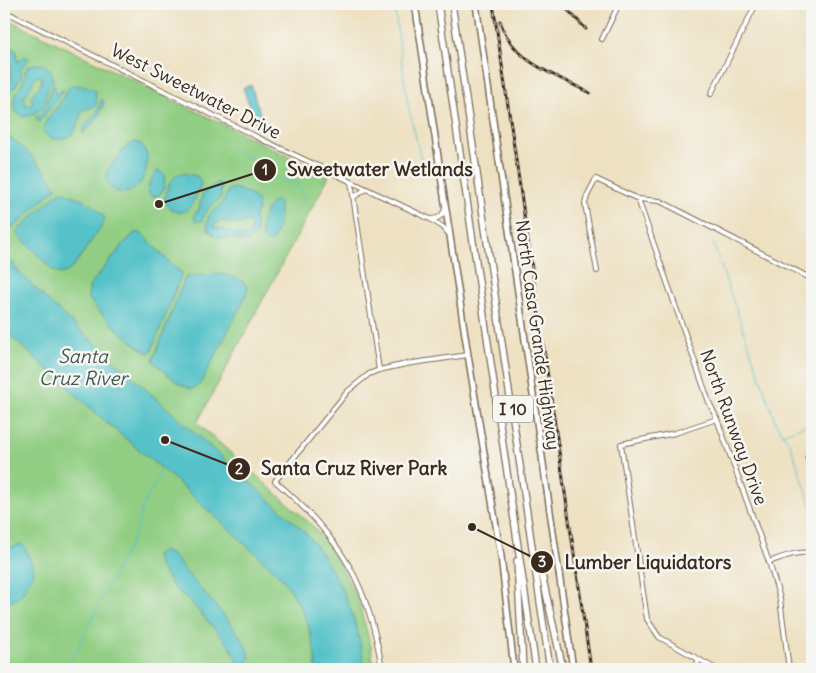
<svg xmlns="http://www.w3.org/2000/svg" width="816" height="673" viewBox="0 0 816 673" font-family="Delius,sans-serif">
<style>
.green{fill:#91ce83;stroke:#667c50}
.water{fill:#54c2c9;stroke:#487674;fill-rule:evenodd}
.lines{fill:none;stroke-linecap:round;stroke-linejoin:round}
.stream{stroke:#54c2c9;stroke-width:1}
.minor-casing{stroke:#7a6a57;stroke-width:6}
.major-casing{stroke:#7a6a57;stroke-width:8}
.highway-casing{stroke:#7a6a57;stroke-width:8}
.minor{stroke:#fff;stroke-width:4}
.major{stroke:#fff;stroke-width:5}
.highway{stroke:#fff;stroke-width:5.5}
.rail-casing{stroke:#3b2a1e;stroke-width:3}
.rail{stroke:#f6f6f2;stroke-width:1;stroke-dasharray:4;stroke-linecap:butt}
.labels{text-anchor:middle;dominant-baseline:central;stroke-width:5;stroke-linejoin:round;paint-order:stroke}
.shield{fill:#f6f6f2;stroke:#73675e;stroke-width:1}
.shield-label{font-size:16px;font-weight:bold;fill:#3b2a1e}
.street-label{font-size:18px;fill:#3b2a1e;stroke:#f6f6f2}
.water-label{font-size:19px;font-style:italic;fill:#425851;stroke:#f6f6f2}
.leader{fill:none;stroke:#3b2a1e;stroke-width:2}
.callout-dot{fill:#3b2a1e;stroke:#f6f6f2;stroke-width:2}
.mark-label{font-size:15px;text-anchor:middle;font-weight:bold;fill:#fff}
.callout-label{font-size:19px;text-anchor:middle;font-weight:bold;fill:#3b2a1e;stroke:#f6f6f2;stroke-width:5;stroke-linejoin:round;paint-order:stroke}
</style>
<rect width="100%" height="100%" fill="#f6f6f2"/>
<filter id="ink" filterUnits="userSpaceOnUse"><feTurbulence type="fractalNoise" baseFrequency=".02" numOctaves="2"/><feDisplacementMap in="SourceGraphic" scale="10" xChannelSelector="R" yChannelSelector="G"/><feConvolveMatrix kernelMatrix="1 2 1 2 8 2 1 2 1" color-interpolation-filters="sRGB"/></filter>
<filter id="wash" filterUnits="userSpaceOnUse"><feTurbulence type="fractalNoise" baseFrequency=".0096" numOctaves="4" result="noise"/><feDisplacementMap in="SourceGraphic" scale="20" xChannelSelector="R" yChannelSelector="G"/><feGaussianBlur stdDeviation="1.12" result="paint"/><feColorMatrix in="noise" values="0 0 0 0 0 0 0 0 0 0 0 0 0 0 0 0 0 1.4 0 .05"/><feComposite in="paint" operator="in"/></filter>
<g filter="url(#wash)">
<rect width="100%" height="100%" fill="#eee1c2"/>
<path class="green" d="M7,19L329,176L197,423L312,525L334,554L357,597L371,646L374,669H4V21Z"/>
<g class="water">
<path d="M4,41C10,51 11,77 4,86Z"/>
<path d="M13,47L16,49L17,61H20L25,56L29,59L21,69V78L7,97L4,94L11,80V54Z"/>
<path d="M36,64L44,65L51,70L53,82C37,100 56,107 24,117L16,112C8,91 25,91 25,71L29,66ZM38,76L41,77C45,86 33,90 31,98L33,101L32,104L26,106L24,98L32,84L34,78Z"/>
<path d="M55,84V94L58,93L63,89L64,90L40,121H38L36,117C51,110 45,94 55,84Z"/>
<path d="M71,85L86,86L95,90L97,103L94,107L82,110L79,122L72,135C61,141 51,142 43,131C47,115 51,115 60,103C64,97 66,90 71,85Z"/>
<path d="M251,85L263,123L256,125L243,88Z"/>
<path d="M102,99L104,102L99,116L83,134L84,127L97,112Z"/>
<path d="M4,135C20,141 49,173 56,188L13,228L4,216Z"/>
<path d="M134,142L141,144C147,152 149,159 146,169C138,205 102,194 107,173C109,163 120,161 121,151Z"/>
<path d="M158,170L165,175L164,189L159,195L151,197C144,186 152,179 158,170Z"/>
<path d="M182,173L197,176L201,183C195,202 183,227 164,201C167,189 170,177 182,173Z"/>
<path d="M217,183L221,184V198C211,205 205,210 202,221H195L194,219L195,213L198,212L203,193Z"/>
<path d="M234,188L248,193L257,200L258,210L254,218C258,229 257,236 247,242L230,237H217L209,231L207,225L209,215L223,203L228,190ZM221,221L238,224L248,221L251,225L250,236L247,237L214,227L215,223Z"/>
<path d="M60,191C72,194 101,207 105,220L101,227L73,267C64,276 57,275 48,266L16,232Z"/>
<path d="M276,200L279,202C281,211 277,237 271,243L262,238C259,226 265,205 276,200Z"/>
<path d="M136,232L142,234L175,268L182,273L152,350L148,353C136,347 93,308 88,297L89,288L91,284L126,241Z"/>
<path d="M4,253L18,271L51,304L303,530C337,570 359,616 364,669H316C315,634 301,600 278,574L174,479L106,422L4,330Z"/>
<path d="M215,274C226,275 243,277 248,288L243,302L202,381L198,386L191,389L178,383L155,363L153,360L185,278L191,276Z"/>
<path d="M21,544L25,548L33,566V572L23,592L18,598L4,605V583L6,578L4,553L7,549Z"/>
<path d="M162,551L172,555L177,560C193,584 247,634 250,658L246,664H239L230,647L188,599L174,588L158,564L156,555Z"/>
</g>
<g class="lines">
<g class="stream">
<path d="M394,4L407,100L422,164L429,168"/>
<path d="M230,150L258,161L275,179L295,183L301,189L305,201"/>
<path d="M505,173L509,178L510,184"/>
<path d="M713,243L776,423L790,444L812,508"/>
<path d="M782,434L812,423"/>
<path d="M67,669L106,590L128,548L138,526L142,508L163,467"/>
</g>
</g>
</g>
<g filter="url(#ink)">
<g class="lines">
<g class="minor-casing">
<g id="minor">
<path d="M4,11L265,141L430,219"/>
<path d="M602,39L619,4"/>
<path d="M711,94L756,4"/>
<path d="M351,182L379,370"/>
<path d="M354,197L366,189"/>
<path d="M638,199L709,402L717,419L769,562L780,599L789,669"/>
<path d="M445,209C442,217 438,219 430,219L443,227L448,233"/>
<path d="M597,271L585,204L587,196L596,179L638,199L660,201L812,279"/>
<path d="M769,562C783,557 797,551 812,553"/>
<path d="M382,669C369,584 340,537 275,481L348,391L369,374L379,370L406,364L468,355"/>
<path d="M694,669L699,660"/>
<path d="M716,669L659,637L647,619L621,444L675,433L717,419"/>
</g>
</g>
<g class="major-casing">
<g id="major">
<path d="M415,4L468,355L501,556L514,669"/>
<path d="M476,4L573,669"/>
</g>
</g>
<g class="highway-casing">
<g id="highway">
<path d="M438,4L536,669"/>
<path d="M452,4L550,669"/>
<path d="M538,557L563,669"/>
<path d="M517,561L523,669"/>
</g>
</g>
<use href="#minor" class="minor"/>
<use href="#major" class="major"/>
<use href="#highway" class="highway"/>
<g class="rail-casing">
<g id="rail">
<path d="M493,4L591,669"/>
<path d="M562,4L586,29"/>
<path d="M500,21C513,63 554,74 590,93"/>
<path d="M806,457L808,463"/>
</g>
</g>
<use href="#rail" class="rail"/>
</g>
</g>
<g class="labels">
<rect class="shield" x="493" y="395.5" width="40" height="27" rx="4"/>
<g class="shield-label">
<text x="513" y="409">I 10</text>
</g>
<g class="street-label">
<text transform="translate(196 91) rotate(27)">West Sweetwater Drive</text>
<text transform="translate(538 335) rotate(82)">North Casa Grande Highway</text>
<text transform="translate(734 427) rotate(70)">North Runway Drive</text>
</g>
<g class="water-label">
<text x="83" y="356">Santa<tspan x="83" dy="22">Cruz River</tspan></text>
</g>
</g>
<path class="leader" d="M159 204L265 170M165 440L239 469M472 527L542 562"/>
<g class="callout-dot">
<circle cx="159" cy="204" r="5"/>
<circle cx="165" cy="440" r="5"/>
<circle cx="472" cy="527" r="5"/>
<circle cx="265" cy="170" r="12"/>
<circle cx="239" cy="469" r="12"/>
<circle cx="542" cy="562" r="12"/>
</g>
<g class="mark-label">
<text x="265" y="175">1</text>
<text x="239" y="474">2</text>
<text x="542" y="567">3</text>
</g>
<g class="callout-label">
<text x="380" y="176">Sweetwater Wetlands</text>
<text x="354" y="475">Santa Cruz River Park</text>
<text x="648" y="569">Lumber Liquidators</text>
</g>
<rect width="816" height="673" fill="none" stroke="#f6f6f2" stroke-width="20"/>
</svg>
